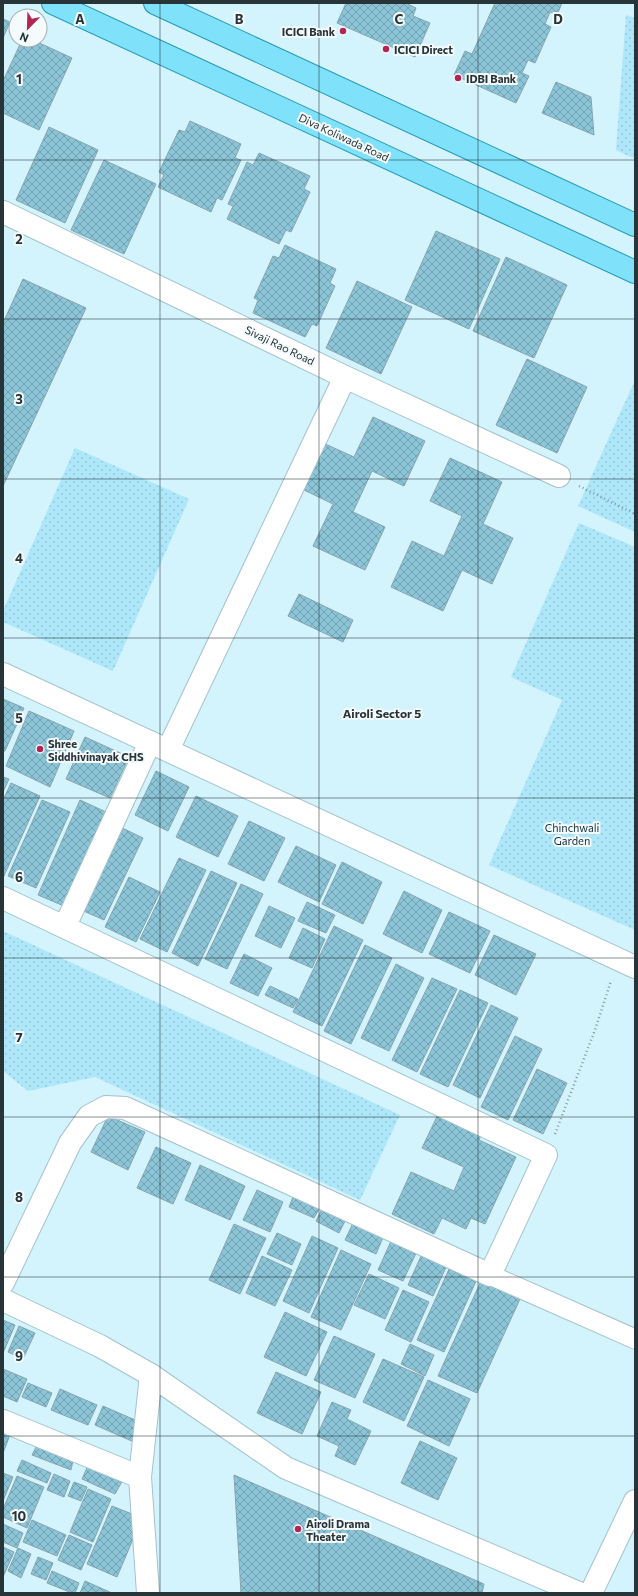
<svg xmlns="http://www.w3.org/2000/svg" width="638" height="1596" viewBox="0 0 638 1596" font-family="Commissioner,sans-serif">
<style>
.park{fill:url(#park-dots)}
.building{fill:url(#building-cross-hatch);stroke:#87a4ae}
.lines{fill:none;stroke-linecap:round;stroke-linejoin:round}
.pedestrian-casing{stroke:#a3c2cc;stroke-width:21}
.minor-casing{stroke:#a3c2cc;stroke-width:24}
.tertiary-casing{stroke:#a3c2cc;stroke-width:24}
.primary-casing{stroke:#2899b4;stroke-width:24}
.path{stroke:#81979f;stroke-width:2.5;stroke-dasharray:1 3;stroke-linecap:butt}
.pedestrian{stroke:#fff;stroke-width:19}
.minor{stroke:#fff;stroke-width:22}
.tertiary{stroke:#fff;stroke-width:22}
.primary{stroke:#7fe2fa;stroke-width:22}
.grid{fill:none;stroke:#273438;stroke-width:1;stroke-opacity:0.55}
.poi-dot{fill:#b42450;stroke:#f5fbfd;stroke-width:1.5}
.labels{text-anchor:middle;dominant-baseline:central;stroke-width:4;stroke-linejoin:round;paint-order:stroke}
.poi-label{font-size:11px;font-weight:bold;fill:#273438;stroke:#f5fbfd;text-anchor:start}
.street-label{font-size:11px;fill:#273438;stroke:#f5fbfd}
.park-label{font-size:11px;fill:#102e36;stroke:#f5fbfd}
.neighbourhood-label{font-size:12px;font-weight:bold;fill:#273438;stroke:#f5fbfd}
.grid-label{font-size:13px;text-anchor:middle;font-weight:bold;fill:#273438;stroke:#f5fbfd;stroke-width:4;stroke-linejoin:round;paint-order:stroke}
</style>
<defs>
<pattern id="park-dots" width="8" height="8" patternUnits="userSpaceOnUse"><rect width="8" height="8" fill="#ade7f9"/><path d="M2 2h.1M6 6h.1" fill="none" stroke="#95c7d6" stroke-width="1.8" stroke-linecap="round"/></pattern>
<pattern id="building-cross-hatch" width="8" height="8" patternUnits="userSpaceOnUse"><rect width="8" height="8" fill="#8bc5d7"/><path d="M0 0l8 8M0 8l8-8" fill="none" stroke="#72a1af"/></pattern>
</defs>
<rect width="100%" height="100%" fill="#d3f3fd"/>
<g class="park">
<path d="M626,15L635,18V159L616,150Z"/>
<path d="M635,380V532L578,506Z"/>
<path d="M75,448L189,499L113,671L3,622V611Z"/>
<path d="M579,523L635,547V930L489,865L562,700L511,677Z"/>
<path d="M3,931L400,1115L360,1200L95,1077L28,1091L3,1071Z"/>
</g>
<g class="building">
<path d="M346,3H406L416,8L413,16L430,23L415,57L337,23Z"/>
<path d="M495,3H562L557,15L550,12L545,24L551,27L535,63L528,60L522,73L529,76L516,103L454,75L465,51L472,54Z"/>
<path d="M3,19L10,22L3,38Z"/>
<path d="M22,40H33L72,58L39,130L3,113V81Z"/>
<path d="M556,82L591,97L594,135L542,113Z"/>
<path d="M190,121L241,144L235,158L241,160L222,200L217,198L211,212L158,187L164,175L159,172L179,130L185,132Z"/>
<path d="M49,127L98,150L65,223L16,200Z"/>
<path d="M259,153L310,176L304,189L310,192L291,232L286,230L279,244L227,219L233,206L228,204L247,162L253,165Z"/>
<path d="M104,160L156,184L124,254L71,230Z"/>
<path d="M436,231L500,259L469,329L405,300Z"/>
<path d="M285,245L336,269L330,283L335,286L317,326L312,324L305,337L253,313L258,300L254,298L273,256L279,258Z"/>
<path d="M506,257L567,285L534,358L473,331Z"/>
<path d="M23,279L86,308L3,486V323Z"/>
<path d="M357,281L412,307L381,374L326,348Z"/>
<path d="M527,359L587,387L557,453L496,425Z"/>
<path d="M373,417L425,441L404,486L372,471L353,512L385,527L365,570L313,546L333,504L302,489L323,443L354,457Z"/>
<path d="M450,458L502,482L483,524L513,538L492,584L462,570L443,611L391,587L412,541L444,556L462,516L430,501Z"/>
<path d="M299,594L353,620L343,642L288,616Z"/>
<path d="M3,699L24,708L5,751H3Z"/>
<path d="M29,711L74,731L50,787L6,766Z"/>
<path d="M85,737L129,757L110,798L66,779Z"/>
<path d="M156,771L189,787L168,831L135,815Z"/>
<path d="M3,777L9,779L3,792Z"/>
<path d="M11,783L40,796L3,878V800Z"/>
<path d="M196,796L238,816L218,857L176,837Z"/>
<path d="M42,800L70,812L36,888L8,876Z"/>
<path d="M80,800L106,812L64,906L38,895Z"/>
<path d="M249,821L285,838L264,881L228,864Z"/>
<path d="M118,826L143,838L104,920L79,909Z"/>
<path d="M296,846L336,865L319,902L278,882Z"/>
<path d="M179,858L206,870L167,952L140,939Z"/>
<path d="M342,862L382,882L363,924L322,904Z"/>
<path d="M211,871L237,883L198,966L172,953Z"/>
<path d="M129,877L160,892L136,942L105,927Z"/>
<path d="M241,884L263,894L227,969L205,959Z"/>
<path d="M404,891L442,910L422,953L383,934Z"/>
<path d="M307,902L335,915L326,933L298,921Z"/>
<path d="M269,906L295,918L281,948L255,936Z"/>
<path d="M449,912L490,931L470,973L429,954Z"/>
<path d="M334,926L363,940L322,1026L293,1012Z"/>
<path d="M303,928L325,939L312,968L289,958Z"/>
<path d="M494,935L536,954L516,995L475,975Z"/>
<path d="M365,945L392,958L351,1044L324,1031Z"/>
<path d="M244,954L272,968L258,996L230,983Z"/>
<path d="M396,964L424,978L389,1051L361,1038Z"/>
<path d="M432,978L457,989L417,1072L392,1060Z"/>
<path d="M270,986L298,999L293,1008L265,995Z"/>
<path d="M460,990L488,1003L448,1087L420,1074Z"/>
<path d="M491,1005L518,1018L480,1098L453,1085Z"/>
<path d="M515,1036L542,1049L508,1120L481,1107Z"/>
<path d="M537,1069L567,1083L543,1134L513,1120Z"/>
<path d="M441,1108L484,1127L479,1140L516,1157L485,1224L471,1218L466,1229L442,1218L434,1234L392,1214L411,1172L454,1191L464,1167L422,1148Z"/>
<path d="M108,1116L145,1132L128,1170L91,1152Z"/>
<path d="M156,1147L191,1163L173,1204L137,1188Z"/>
<path d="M200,1165L245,1186L230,1220L185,1200Z"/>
<path d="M257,1190L283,1202L270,1232L243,1220Z"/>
<path d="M293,1197L319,1209L314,1218L289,1207Z"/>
<path d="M322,1209L345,1221L339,1233L316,1221Z"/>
<path d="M354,1221L384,1235L376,1254L345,1240Z"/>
<path d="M234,1224L266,1238L240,1294L209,1280Z"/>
<path d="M277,1233L301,1244L292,1265L267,1254Z"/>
<path d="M312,1236L338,1248L309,1313L283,1301Z"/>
<path d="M392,1239L417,1251L403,1281L378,1270Z"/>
<path d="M341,1250L371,1264L341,1330L311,1317Z"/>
<path d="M422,1254L447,1265L433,1296L408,1285Z"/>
<path d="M262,1256L292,1270L275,1306L246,1293Z"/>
<path d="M450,1267L477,1279L444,1352L417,1340Z"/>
<path d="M369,1274L399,1288L385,1319L354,1305Z"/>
<path d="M481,1281L520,1299L477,1393L438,1376Z"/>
<path d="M403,1290L429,1302L411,1342L385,1330Z"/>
<path d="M285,1312L327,1332L306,1376L264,1357Z"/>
<path d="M3,1320L15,1325L3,1353Z"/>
<path d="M19,1326L35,1333L23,1359L8,1352Z"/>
<path d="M334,1336L375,1354L355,1398L314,1380Z"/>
<path d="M410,1344L434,1355L425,1376L401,1364Z"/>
<path d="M383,1359L424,1377L404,1421L363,1402Z"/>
<path d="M3,1369L27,1379L17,1402L3,1396Z"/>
<path d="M276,1372L321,1392L302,1434L257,1413Z"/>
<path d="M428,1380L470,1399L449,1446L407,1426Z"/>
<path d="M28,1383L52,1393L46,1407L22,1397Z"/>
<path d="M60,1389L97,1405L88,1425L51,1410Z"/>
<path d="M332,1402L351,1410L347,1419L371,1431L355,1465L335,1456L339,1446L317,1436Z"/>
<path d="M103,1406L142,1423L134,1442L95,1425Z"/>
<path d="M3,1431L10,1435L3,1453Z"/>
<path d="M39,1441L74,1456L71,1470L32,1455Z"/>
<path d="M420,1441L457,1458L438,1500L401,1483Z"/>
<path d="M22,1460L51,1473L47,1483L17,1471Z"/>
<path d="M90,1461L124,1478L115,1494L82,1479Z"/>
<path d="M3,1473L13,1477L3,1501Z"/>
<path d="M54,1474L70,1481L64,1497L47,1490Z"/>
<path d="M234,1475L484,1584L482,1593H241Z"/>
<path d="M17,1476L44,1487L27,1528L3,1517V1509Z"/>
<path d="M74,1482L87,1487L81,1501L68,1496Z"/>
<path d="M88,1489L111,1499L93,1542L70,1532Z"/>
<path d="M112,1506L142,1518L117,1577L87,1564Z"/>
<path d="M32,1520L66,1535L57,1556L23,1542Z"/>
<path d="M3,1524L23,1533L17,1548L3,1542Z"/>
<path d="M69,1535L92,1545L81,1570L58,1560Z"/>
<path d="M3,1547L14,1552L3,1577Z"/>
<path d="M18,1548L31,1554L21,1578L8,1571Z"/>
<path d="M38,1557L53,1563L46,1580L31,1574Z"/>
<path d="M52,1571L79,1583L75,1593H72L47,1583Z"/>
<path d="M85,1581L112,1593H80Z"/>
</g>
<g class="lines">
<g class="pedestrian-casing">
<path id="pedestrian" d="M490,1275L635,1339"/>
</g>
<g class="minor-casing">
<g id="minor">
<path d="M3,212L345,377L559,476"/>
<path d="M3,674L635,967"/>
<path d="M168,750L345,377"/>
<path d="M3,898L546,1155L490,1275L125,1108L106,1107L89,1116L70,1143L3,1283"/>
<path d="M65,926L150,742"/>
<path d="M3,1300L100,1346L151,1375L286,1468L579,1593"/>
<path d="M3,1421L140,1477"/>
<path d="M148,1593L140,1477L151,1375"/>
</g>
</g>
<g class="tertiary-casing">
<path id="tertiary" d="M591,1593L635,1501"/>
</g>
<g class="primary-casing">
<g id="primary">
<path d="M53,3L635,272"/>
<path d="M155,3L635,225"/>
</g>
</g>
<g class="path">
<path d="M579,486L635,514"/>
<path d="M555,1134L595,1030L611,981"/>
</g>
<use href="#pedestrian" class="pedestrian"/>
<use href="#minor" class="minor"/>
<use href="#tertiary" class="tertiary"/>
<use href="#primary" class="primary"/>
</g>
<path class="grid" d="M160,3V1593M319,3V1593M478,3V1593M3,160H635M3,319H635M3,479H635M3,638H635M3,798H635M3,958H635M3,1117H635M3,1277H635M3,1436H635"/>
<g class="poi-dot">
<circle cx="343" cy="31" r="4"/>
<circle cx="386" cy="49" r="4"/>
<circle cx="458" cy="78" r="4"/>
<circle cx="40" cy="749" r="4"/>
<circle cx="298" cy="1529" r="4"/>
</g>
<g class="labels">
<g class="poi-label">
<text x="335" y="31" text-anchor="end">ICICI Bank</text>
<text x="394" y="49">ICICI Direct</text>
<text x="466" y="78">IDBI Bank</text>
<text x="48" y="743">Shree<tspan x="48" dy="13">Siddhivinayak CHS</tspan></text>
<text x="306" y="1523">Airoli Drama<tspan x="306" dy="13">Theater</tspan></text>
</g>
<g class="street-label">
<text transform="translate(344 137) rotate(25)">Diva Koliwada Road</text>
<text transform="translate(280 345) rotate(26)">Sivaji Rao Road</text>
</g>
<g class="park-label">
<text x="572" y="827">Chinchwali<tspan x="572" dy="13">Garden</tspan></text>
</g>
<g class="neighbourhood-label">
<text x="382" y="713">Airoli Sector 5</text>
</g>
</g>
<g class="grid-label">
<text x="80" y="24">A</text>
<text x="239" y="24">B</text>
<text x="399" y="24">C</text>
<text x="558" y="24">D</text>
<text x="19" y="84">1</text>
<text x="19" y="244">2</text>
<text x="19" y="404">3</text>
<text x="19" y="563">4</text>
<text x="19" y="723">5</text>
<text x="19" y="882">6</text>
<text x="19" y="1042">7</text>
<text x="19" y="1202">8</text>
<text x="19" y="1361">9</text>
<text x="19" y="1521">10</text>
</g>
<rect width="638" height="1596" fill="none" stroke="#273438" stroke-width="8"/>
<g transform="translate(28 28) rotate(203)"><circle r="19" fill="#f5fbfd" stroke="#a3abae"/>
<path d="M0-3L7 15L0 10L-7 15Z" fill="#b42450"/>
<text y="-6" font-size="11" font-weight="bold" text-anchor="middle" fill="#273438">N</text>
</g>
</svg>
